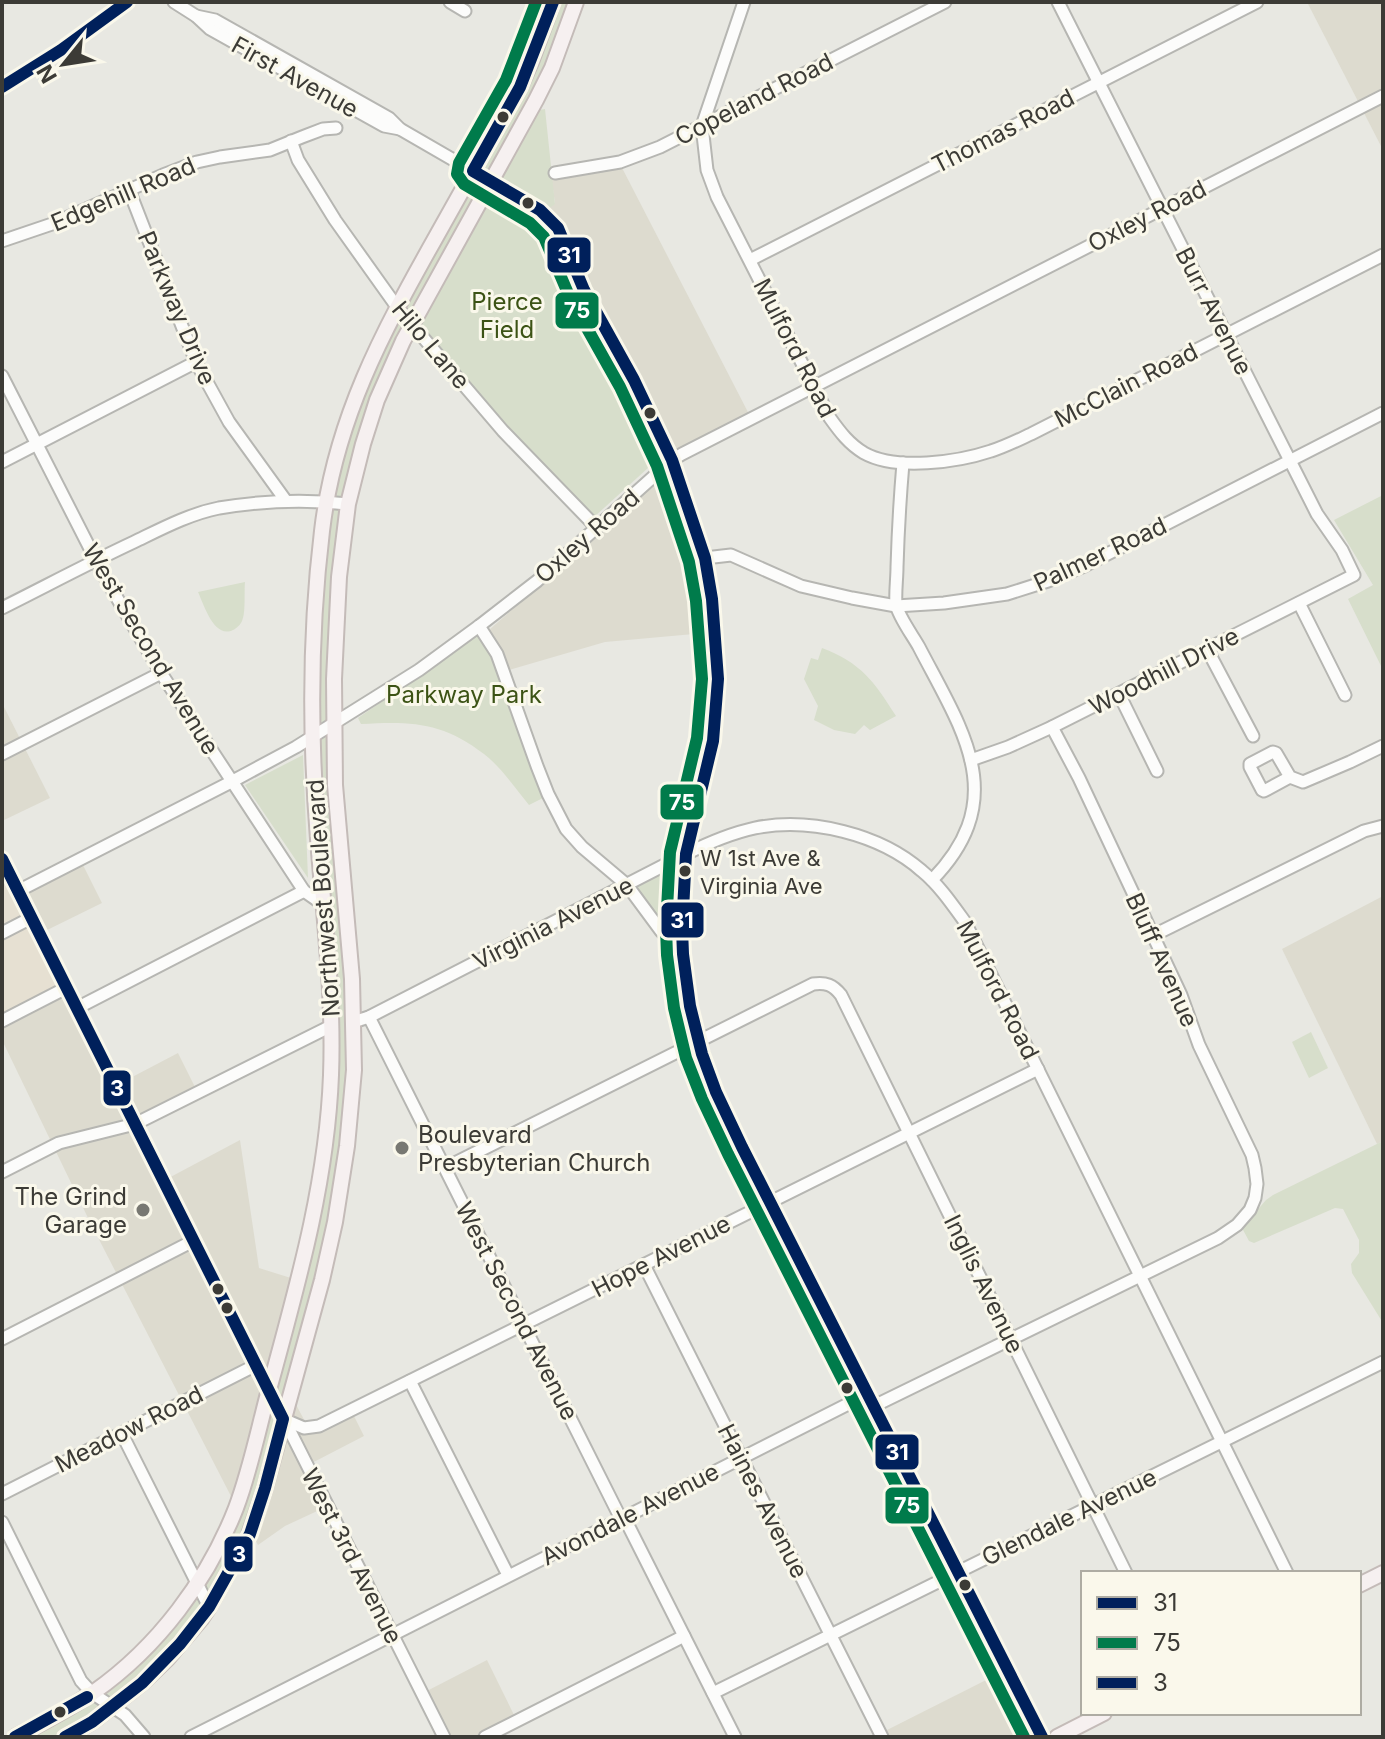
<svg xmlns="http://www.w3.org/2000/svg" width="1385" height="1739" viewBox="0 0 1385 1739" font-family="Inter,sans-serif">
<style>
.built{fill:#dddbcf}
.industrial{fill:#e6e0d2}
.green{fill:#d7decb}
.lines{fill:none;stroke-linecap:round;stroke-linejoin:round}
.minor-casing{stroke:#b6b6b2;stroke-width:15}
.major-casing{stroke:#c4bbb8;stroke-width:18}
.minor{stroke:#fcfcfb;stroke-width:11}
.major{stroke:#f6f0f0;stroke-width:14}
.bus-1-casing{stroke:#faf8eb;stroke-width:18}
.bus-2-casing{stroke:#faf8eb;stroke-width:18}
.bus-3-casing{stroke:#faf8eb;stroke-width:18}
.bus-1{stroke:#00205b;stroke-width:12}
.bus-2{stroke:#007b4b;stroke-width:12}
.bus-3{stroke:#00205b;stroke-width:12}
.bus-dot{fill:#3c3b36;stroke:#faf8eb;stroke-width:3}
.poi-dot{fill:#787872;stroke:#faf8eb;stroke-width:3}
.labels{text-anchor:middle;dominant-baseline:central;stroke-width:6;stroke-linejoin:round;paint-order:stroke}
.bus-label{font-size:22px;fill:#3c3b36;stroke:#faf8eb;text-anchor:start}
.street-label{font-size:24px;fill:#3c3b36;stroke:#faf8eb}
.park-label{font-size:24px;fill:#3c5315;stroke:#faf8eb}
.poi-label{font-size:24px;fill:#3c3b36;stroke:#faf8eb;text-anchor:start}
.line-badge{stroke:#faf8eb;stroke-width:3}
.badge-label{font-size:22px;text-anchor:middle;font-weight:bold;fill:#fff}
</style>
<rect width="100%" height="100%" fill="#e8e8e2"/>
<g class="built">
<path d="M1307,2H1383V150Z"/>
<path d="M619,162L751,418L684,452L659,458L642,415L581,306L562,266L548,208L555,203L550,168Z"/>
<path d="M656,483H664L672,489L689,541L705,633L605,642L509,670L489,630Z"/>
<path d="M2,703L50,798L2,821Z"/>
<path d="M2,850L20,886L78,855L102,903L41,933L115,1086L178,1053L198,1093L135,1125L163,1181L240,1140L259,1268L310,1284L285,1384L309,1429L351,1410L364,1436L308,1465L328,1506L285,1526L258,1545L235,1504L89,1220L2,1040Z"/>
<path d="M1383,896V1141L1377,1144L1282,949Z"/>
<path d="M487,1660L518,1723L490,1737H443L421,1694Z"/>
<path d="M1006,1670L1040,1737H884L881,1733Z"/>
</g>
<path class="industrial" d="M2,869L60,985L2,1017Z"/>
<g class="green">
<path d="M553,2H576L552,68L403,341L348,504L334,679L354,1070L335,1222L249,1535L180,1644L65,1737H15L137,1656L221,1541L269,1392L329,1107L317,834L322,531L354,399L473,171Z"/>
<path d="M545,109L555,204L548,209L562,266L581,306L642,415L659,458L593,518L507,427L421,324L539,110Z"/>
<path d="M1383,495V670L1348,599L1373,585L1334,520Z"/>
<path d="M245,582C244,592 246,613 242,621C241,624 236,629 233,630C214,639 204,605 198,592Z"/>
<path d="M477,635L496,664L545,797L529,805C515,788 501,767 484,754C443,722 411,721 361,724L358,718Z"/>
<path d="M822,648C861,663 874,681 896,716L870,730L864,725L855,734L834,730L814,720L818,706L804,679L811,658L818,660Z"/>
<path d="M303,755L308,878L245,785Z"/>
<path d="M681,859L678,944L630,886Z"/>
<path d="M1311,1032L1328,1068L1309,1078L1292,1042Z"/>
<path d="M1383,1141V1323L1352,1273L1351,1264L1359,1253V1240L1343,1209L1335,1208L1254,1243L1249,1241L1242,1228L1266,1200L1273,1195Z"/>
</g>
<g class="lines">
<g class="minor-casing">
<g id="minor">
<path d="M174,2L196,16L210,29L384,126L400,129"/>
<path d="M450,2L465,11"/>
<path d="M744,2L702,126L707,170L717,197L830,418C840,432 849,444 864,453C896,471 958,462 991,451C1004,447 1018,440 1031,434L1383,255"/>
<path d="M196,16L215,20L389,118L400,129L540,210L558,228L565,241L584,290L634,380L672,460L705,558L712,599L718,679L713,741L686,854L682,929L683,954L690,1006L702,1054L716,1092L742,1147L1042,1737"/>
<path d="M2,87L61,50L127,2"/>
<path d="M291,141L298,160L335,220L397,307L503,431L597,528"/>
<path d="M555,173L620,162L660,147L945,2"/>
<path d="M129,190L196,362L229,422L286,501"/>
<path d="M2,241L52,224L163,175L197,162L220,157L270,150L302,137L323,129L336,128"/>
<path d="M750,260L1257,2"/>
<path d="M2,376L103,574L161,673L304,891L324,905"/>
<path d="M2,462L196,362"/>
<path d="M903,463C900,498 898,533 897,567C897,579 895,592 896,604C898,616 913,636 919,647C962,730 1012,798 932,880"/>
<path d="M705,558L731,555L801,586L852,598L896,606L944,603L1007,594L1048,581L1084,566L1383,413"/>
<path d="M1299,603L1345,695"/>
<path d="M2,608C46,586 89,563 134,542C161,529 189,514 219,508C261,501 306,499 348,504"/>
<path d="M479,626L497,654L537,766L548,794L566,829L582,847L627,885L661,931L683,954"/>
<path d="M1207,649L1253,736"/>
<path d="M1119,694L1157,771"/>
<path d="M2,754L161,673"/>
<path d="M971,760L1008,747L1052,727L1354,575L1342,550L1317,514L1058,2"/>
<path d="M1290,777L1264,791L1262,790L1250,767V764L1273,752L1276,753L1290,777L1303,782L1350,762L1383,746"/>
<path d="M2,859L444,1737"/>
<path d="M18,891L231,782L296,747L419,670L479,626L537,581L672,460L682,454L1383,96"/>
<path d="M2,933L31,918"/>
<path d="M1152,936L1364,831L1383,826"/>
<path d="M77,1008L304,891"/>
<path d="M369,1017L621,1519"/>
<path d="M2,1021L66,988"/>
<path d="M353,1022L369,1017L686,854C708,843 732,833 755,828C810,817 880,834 922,871C939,885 952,904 965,922L1287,1573"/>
<path d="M445,1168L813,984C826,982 833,985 841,995L1126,1573"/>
<path d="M2,1172L59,1143L135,1124L331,1026"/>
<path d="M644,1265L882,1737"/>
<path d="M2,1339L193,1241"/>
<path d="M410,1381L508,1575"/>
<path d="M874,1406L1218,1238L1237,1225L1250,1210L1255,1198L1257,1184L1255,1168L1252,1155L1199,1045L1181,995L1079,778L1052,727"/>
<path d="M283,1419L304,1428L319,1426L1038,1069"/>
<path d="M122,1434L209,1607"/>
<path d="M2,1494L256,1365"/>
<path d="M624,1517L735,1737"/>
<path d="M2,1522L81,1681L92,1693L125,1715L144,1737"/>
<path d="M713,1693L1383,1362"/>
<path d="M191,1737L868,1394"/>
<path d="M485,1737L684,1636"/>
</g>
</g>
<g class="major-casing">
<g id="major">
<path d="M1359,1585L1383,1573"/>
<path d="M15,1737C42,1723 69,1709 94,1692C158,1647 208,1580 236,1508C251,1468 259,1426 270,1386C298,1283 327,1182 331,1075C334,996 324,918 318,839C310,740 310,630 322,531C335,420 382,333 436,237C464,187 492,137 520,87L531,62L553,2"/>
<path d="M65,1737L92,1722L142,1683L168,1658L201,1619L209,1607L249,1535L265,1488L322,1280L335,1222L347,1146L354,1070L352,979L335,785L334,679L339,577L348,504L363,444L377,400L403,341L536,100L552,68L576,2"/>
<path d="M1057,1737L1104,1713"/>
</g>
</g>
<use href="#minor" class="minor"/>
<use href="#major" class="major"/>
<g class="bus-1-casing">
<path id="bus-1" d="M553,2L520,87L473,171L540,210L558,228L584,290L634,380L672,460L705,558L712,599L718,679L713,741L686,854L682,929L683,954L690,1006L702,1054L716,1092L742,1147L1042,1737"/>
</g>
<g class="bus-2-casing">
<path id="bus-2" d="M536,2L506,80L459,163L457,174L464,184L530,223L544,237L570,298L620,387L657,466L689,562L696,601L702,679L697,738L670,852L666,928L667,955L674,1008L686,1058L702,1099L728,1154L1024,1737"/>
</g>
<g class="bus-3-casing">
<g id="bus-3">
<path d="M2,87L61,50L127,2"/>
<path d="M2,859L283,1419L265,1488L250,1534L209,1607L180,1644L142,1683L92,1722L65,1737"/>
<path d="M15,1737L87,1697"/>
</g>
</g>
<use href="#bus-1" class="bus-1"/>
<use href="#bus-2" class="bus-2"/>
<use href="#bus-3" class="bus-3"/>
</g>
<g class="bus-dot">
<circle cx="503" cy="117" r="7"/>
<circle cx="528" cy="203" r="7"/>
<circle cx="650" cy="413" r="7"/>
<circle cx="685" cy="871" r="7"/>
<circle cx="218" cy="1289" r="7"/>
<circle cx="227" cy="1308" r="7"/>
<circle cx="847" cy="1388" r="7"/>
<circle cx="965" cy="1585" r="7"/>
<circle cx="60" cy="1712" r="7"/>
</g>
<g class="poi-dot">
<circle cx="402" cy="1148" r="8"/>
<circle cx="143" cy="1210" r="8"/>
</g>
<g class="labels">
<g class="bus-label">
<text x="700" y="858">W 1st Ave &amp;<tspan x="700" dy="28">Virginia Ave</tspan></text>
</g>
<g class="street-label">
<text transform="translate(295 77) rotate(29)">First Avenue</text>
<text transform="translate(754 99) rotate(-27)">Copeland Road</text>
<text transform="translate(1003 131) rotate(-27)">Thomas Road</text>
<text transform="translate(123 194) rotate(-23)">Edgehill Road</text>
<text transform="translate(1147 216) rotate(-27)">Oxley Road</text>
<text transform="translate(177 308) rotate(67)">Parkway Drive</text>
<text transform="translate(1214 311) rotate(63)">Burr Avenue</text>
<text transform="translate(431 345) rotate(50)">Hilo Lane</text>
<text transform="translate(795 348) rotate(63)">Mulford Road</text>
<text transform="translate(1126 385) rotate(-27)">McClain Road</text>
<text transform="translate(587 536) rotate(-41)">Oxley Road</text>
<text transform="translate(1100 554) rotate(-25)">Palmer Road</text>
<text transform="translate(151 649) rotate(59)">West Second Avenue</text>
<text transform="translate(1164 671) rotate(-27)">Woodhill Drive</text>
<text transform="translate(323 898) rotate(-94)">Northwest Boulevard</text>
<text transform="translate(553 923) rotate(-27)">Virginia Avenue</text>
<text transform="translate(1162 960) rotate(66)">Bluff Avenue</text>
<text transform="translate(998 990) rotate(63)">Mulford Road</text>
<text transform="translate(661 1256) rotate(-27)">Hope Avenue</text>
<text transform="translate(984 1284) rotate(64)">Inglis Avenue</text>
<text transform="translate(517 1311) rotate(63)">West Second Avenue</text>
<text transform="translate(129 1429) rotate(-27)">Meadow Road</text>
<text transform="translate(763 1501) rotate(63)">Haines Avenue</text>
<text transform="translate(630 1514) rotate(-27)">Avondale Avenue</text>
<text transform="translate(1069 1517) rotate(-26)">Glendale Avenue</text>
<text transform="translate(352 1556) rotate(63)">West 3rd Avenue</text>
</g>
<g class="park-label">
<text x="507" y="301">Pierce<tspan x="507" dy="28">Field</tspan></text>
<text x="464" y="694">Parkway Park</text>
</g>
<g class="poi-label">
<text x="418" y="1134">Boulevard<tspan x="418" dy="28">Presbyterian Church</tspan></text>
<text x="127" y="1196" text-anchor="end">The Grind<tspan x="127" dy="28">Garage</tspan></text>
</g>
</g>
<g class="line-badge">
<rect x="546" y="236" width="46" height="38" rx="8" fill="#00205b"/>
<rect x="554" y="291" width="46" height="39" rx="8" fill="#007b4b"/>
<rect x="659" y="783" width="46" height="38" rx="8" fill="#007b4b"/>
<rect x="660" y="901" width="45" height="38" rx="8" fill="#00205b"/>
<rect x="102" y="1069" width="30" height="38" rx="8" fill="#00205b"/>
<rect x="874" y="1433" width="46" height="38" rx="8" fill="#00205b"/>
<rect x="884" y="1486" width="46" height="39" rx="8" fill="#007b4b"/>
<rect x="223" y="1535" width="31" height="38" rx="8" fill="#00205b"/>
</g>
<g class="badge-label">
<text x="569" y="263">31</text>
<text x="577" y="318">75</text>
<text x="682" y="810">75</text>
<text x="682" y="928">31</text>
<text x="117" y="1096">3</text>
<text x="897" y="1460">31</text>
<text x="907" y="1513">75</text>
<text x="239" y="1562">3</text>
</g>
<rect width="1385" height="1739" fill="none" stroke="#3c3b36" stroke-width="8"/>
<rect x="1081" y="1571" width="280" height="144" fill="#faf8eb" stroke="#aeaca3" stroke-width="2"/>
<rect x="1097" y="1597" width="40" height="12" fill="#00205b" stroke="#aeaca3" stroke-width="2"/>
<text x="1153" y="1611" font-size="24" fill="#3c3b36">31</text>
<rect x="1097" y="1637" width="40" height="12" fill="#007b4b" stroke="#aeaca3" stroke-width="2"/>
<text x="1153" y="1651" font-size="24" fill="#3c3b36">75</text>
<rect x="1097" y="1677" width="40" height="12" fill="#00205b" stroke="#aeaca3" stroke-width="2"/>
<text x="1153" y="1691" font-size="24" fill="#3c3b36">3</text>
<g transform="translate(64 64) rotate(240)" stroke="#faf8eb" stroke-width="6" paint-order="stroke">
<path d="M0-6L14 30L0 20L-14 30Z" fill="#3c3b36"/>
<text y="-12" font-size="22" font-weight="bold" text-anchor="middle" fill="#3c3b36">N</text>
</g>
</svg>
